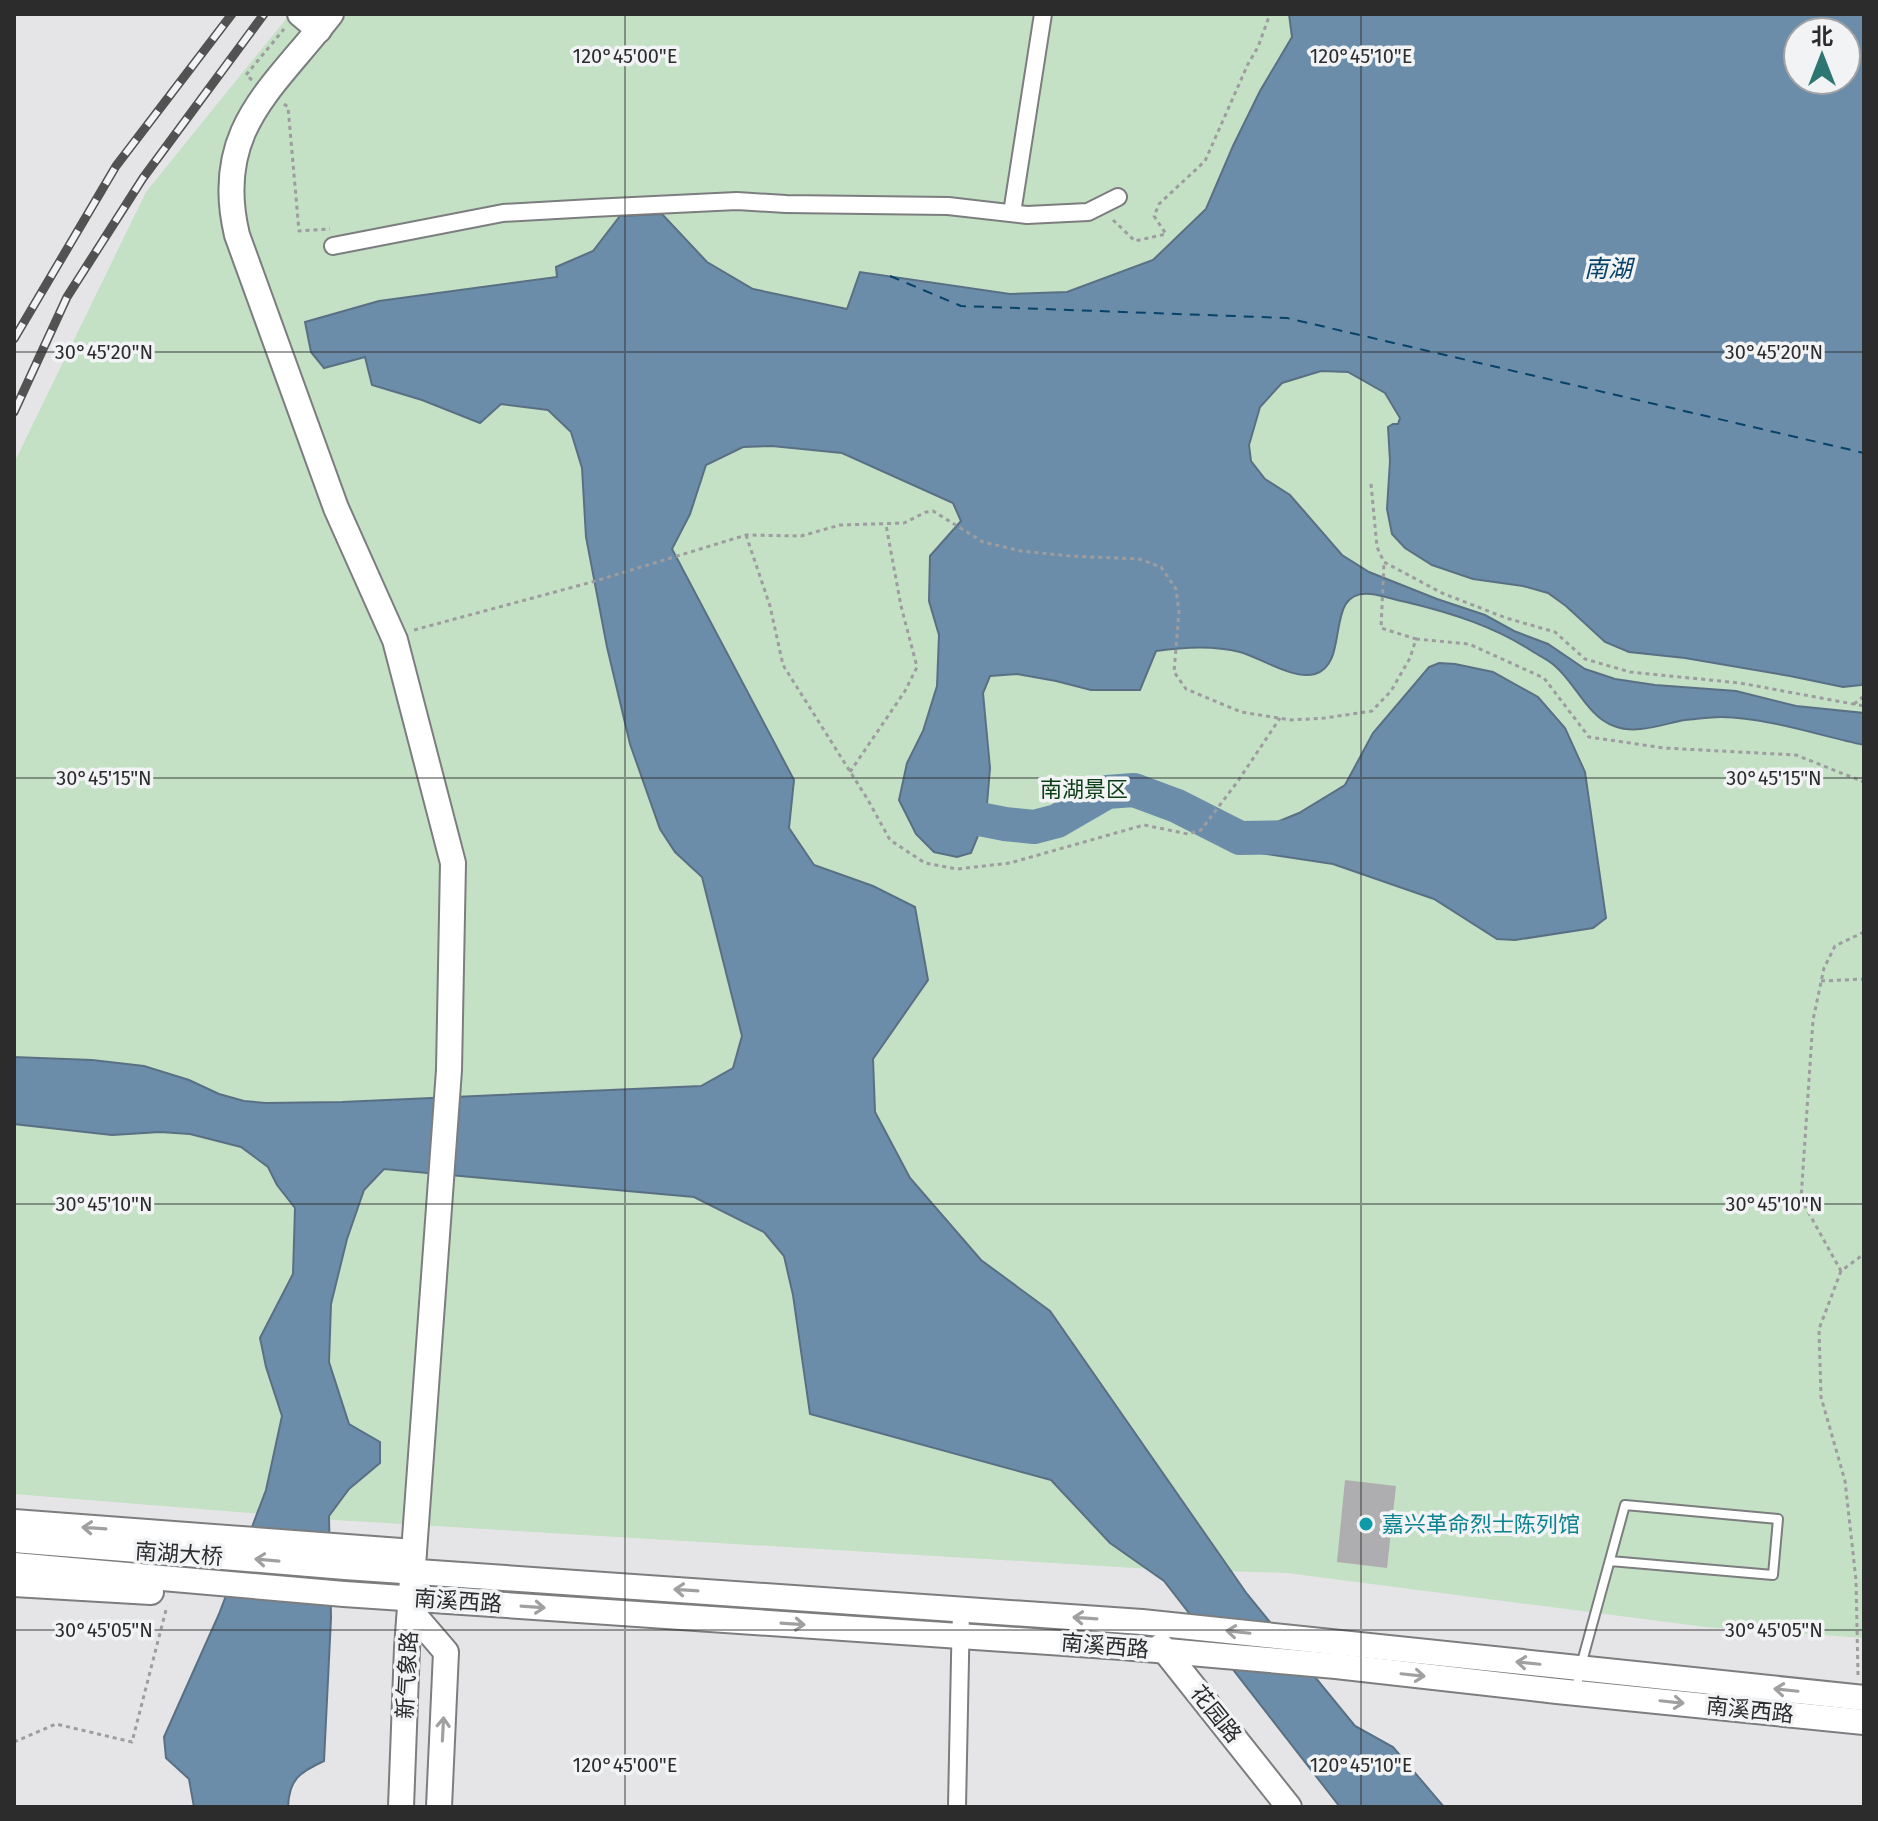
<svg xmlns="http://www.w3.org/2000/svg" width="1878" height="1821" viewBox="0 0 1878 1821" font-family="'Fira Sans','Noto Sans SC',sans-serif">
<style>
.green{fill:#c4e0c5;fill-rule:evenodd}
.water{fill:#6c8da9;stroke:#597084;stroke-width:2;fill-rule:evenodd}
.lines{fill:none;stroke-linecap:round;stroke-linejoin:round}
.river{stroke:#6c8da9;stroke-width:34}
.ferry{stroke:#074268;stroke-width:2;stroke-dasharray:10 8;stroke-linecap:butt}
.building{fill:#aeaeb0}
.lane-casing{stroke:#7c7d7f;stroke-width:12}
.street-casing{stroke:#7c7d7f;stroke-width:20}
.secondary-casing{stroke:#7c7d7f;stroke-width:28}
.path{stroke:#9d9d9f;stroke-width:3;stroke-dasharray:4 4;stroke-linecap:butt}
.lane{stroke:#fff;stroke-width:8}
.street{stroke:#fff;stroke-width:16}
.secondary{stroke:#fff;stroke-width:24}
.rail-casing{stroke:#525253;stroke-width:9}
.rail{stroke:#f2f3f5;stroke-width:6;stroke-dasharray:18;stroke-linecap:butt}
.oneway{stroke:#a0a0a0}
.ticks{fill:none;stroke:#2c2c2d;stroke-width:2;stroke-opacity:0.45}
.culture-dot{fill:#0f9aa8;stroke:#f2f3f5;stroke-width:3}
.labels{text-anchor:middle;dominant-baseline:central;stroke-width:7;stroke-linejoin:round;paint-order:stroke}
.park-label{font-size:22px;fill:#0b3e15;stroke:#f2f3f5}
.culture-label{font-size:22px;fill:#0d838f;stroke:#f2f3f5;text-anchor:start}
.street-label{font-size:22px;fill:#2c2c2d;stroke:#f2f3f5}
.water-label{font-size:24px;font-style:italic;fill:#074268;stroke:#f2f3f5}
.ticks-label{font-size:20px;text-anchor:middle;fill:#2c2c2d;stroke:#f2f3f5;stroke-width:7;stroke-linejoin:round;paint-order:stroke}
</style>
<rect width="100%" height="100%" fill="#e5e5e7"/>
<path class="green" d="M290,14H1864V1638L1705,1627L1287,1573L1152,1569L335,1520L14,1494V463L146,192ZM1798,32H1846V80H1798Z"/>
<g class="water">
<path d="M1289,14H1864V682L1861,685L1843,687L1790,676L1685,658L1629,652L1605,642L1566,606L1548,593L1523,586L1473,579L1432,565L1405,548L1392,534L1387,509L1390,461L1388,427L1393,424H1398L1400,418L1385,393L1348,372L1321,371L1282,383L1260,407L1249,445L1251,461L1265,479L1290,495L1342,555L1369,572L1437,599L1485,615L1514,631L1548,644L1585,669L1615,679L1655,685L1736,691L1796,706L1864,713V745C1817,735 1769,718 1721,717C1710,717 1697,719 1685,720C1662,724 1637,735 1614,726C1588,717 1576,684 1555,666C1550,661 1542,657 1535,653C1496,627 1452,613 1406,602C1395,600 1382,595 1371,594C1322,588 1352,663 1315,674C1293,680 1261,658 1240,652C1213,645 1183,647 1156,651L1140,690H1091L1056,681L1017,674L990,676L983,693L990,768L986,816L971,853L957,857L934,852L916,834L899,800L907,763L923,731L937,686L939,635L929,601L930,556L961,521L953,503L842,453L772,446L743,447L706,465L690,514L672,549L794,780L789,828L814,865L873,886L915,907L928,980L873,1059L875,1112L910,1178L981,1260L1050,1311L1247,1594L1355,1726L1393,1747L1444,1807H1340L1164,1581L1110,1543L1051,1480L810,1414L793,1295L784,1256L764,1232L694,1197L384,1169L364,1190L347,1239L331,1304L329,1362L349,1424L380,1442V1463L349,1489L329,1516L331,1618L324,1761C300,1772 289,1779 288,1807H194L189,1779L166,1758L164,1737L219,1614L266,1490L282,1416L266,1367L260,1338L293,1274L295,1208L277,1185L268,1167L241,1147L190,1134L160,1132L112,1135L14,1124V1057L92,1060L144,1066L189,1080L219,1094L244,1101L266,1103L342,1102L701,1086L733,1068L742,1036L702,877L675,852L660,829L630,744L607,647L586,537L582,468L571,432L548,410L501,404L480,423L422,400L372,385L365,357L324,368L311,352L305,322L379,301L557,277L556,267L593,251L620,216L662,214L707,262L753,289L847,309L860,272L1010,294L1067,292L1153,260L1206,209L1233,146L1260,91L1292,37ZM1798,32H1846V80H1798Z"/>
<path d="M1439,663L1455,664L1493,672L1538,697L1565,728L1585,772L1606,918L1593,928L1515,940L1497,939L1434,899L1333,864L1260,853L1255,831L1299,813L1345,785L1373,733L1429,667Z"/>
</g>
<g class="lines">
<path class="river" d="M945,806L944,812L1005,824L1034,827L1057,821L1107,792L1134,790L1177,806L1240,838L1301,837"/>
<path class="ferry" d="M890,276L961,306L1287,318L1864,453"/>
</g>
<path class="building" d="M1345,1480L1396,1486L1387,1568L1337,1562Z"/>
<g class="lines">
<g class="lane-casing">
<path id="lane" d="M1576,1692L1580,1669L1625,1505L1778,1519L1773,1575L1610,1561"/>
</g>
<g class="street-casing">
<g id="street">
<path d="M1012,213L1043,14"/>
<path d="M333,246L503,213L592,208L737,201L786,204L948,206L1027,215L1088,212L1118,197"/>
<path d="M957,1807L961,1609"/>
</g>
</g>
<g class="secondary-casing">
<g id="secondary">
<path d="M300,14L319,30"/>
<path d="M331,14C273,89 212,130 237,235L336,508L395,640L453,863L449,1070L407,1648L401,1807"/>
<path d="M14,1522L414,1552"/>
<path d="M14,1540L345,1567L1142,1622L1864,1698"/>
<path d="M14,1565L344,1594L1122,1647L1336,1666L1557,1691L1864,1722"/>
<path d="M14,1584L151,1592"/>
<path d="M410,1610L446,1652L439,1807"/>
<path d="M1161,1646L1289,1807"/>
</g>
</g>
<g class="path">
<path d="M252,80L246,75L284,29"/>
<path d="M284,104L288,107L299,231L330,229"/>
<path d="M1113,220L1135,241L1166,234L1154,216L1159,204L1205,161L1248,64L1258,47L1270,14"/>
<path d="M1371,484L1377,547L1384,562L1442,593L1506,618L1555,632L1585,659L1630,672L1740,683L1864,706"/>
<path d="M746,535L770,606L783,665L868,800L890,840L925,863L957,869L1010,863L1144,825L1188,834L1201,830L1238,781L1280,718"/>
<path d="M414,630L592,582L746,535L801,536L840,525L904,523L926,512L933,511L983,542L1021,551L1070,556L1139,559L1161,567L1176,589L1179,612L1174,672L1186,689L1241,712L1291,720L1325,718L1372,711L1391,691L1410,658L1416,639L1381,628L1384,562"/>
<path d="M1416,639L1469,644L1544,678L1589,737L1664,748L1796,755L1864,782"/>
<path d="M1854,704L1864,696"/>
<path d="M850,772L905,691L917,667L901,606L886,525"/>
<path d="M1864,932L1835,946L1824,968L1813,1020L1801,1199L1841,1271L1864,1254"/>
<path d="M1821,981L1864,979"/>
<path d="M1841,1271L1819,1329L1821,1397L1845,1481L1856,1580L1858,1675"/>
<path d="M14,1742L56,1724L132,1742L167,1606"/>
</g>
<use href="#lane" class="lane"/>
<use href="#street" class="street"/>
<use href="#secondary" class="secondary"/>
<g class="rail-casing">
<g id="rail">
<path d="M14,339L116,166L232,14"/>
<path d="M14,412L67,297L143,178L264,14"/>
</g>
</g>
<use href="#rail" class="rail"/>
</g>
<defs><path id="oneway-shaft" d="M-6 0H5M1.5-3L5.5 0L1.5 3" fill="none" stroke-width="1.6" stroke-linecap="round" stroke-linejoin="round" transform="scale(2)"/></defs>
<g class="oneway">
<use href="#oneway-shaft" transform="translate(94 1528) rotate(-176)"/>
<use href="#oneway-shaft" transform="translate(267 1560) rotate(-175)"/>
<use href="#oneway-shaft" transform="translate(686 1590) rotate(-176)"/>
<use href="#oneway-shaft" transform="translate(533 1607) rotate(4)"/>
<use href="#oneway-shaft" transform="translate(1085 1618) rotate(-176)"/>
<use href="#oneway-shaft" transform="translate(793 1624) rotate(4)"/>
<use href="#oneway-shaft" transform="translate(1238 1632) rotate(-174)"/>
<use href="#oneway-shaft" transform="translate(1528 1663) rotate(-174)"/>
<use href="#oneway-shaft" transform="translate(1413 1675) rotate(6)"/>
<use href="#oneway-shaft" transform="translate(1786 1690) rotate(-174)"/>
<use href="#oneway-shaft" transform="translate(1672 1702) rotate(6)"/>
<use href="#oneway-shaft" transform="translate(443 1729) rotate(-87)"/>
</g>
<path class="ticks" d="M625,14V1807M1361,14V1807M14,352H1864M14,778H1864M14,1204H1864M14,1630H1864"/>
<circle class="culture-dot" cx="1366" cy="1524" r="8"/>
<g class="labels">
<g class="park-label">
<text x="1084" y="789">南湖景区</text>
</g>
<g class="culture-label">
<text x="1382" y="1524">嘉兴革命烈士陈列馆</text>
</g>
<g class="street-label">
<text transform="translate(179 1554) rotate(4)">南湖大桥</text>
<text transform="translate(458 1601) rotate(4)">南溪西路</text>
<text transform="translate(1105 1646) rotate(5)">南溪西路</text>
<text transform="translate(407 1675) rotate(-87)">新气象路</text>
<text transform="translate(1750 1710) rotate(6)">南溪西路</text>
<text transform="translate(1216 1714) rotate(51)">花园路</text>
</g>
<g class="water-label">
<text x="1608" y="269">南湖</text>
</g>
</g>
<g class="ticks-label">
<text x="625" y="63">120°45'00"E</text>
<text x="1361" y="63">120°45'10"E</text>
<text x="104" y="359">30°45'20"N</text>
<text x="1774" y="359">30°45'20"N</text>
<text x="104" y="785">30°45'15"N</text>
<text x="1774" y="785">30°45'15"N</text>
<text x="104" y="1211">30°45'10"N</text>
<text x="1774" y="1211">30°45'10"N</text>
<text x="104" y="1637">30°45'05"N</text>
<text x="1774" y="1637">30°45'05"N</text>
<text x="625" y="1772">120°45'00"E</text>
<text x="1361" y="1772">120°45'10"E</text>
</g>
<rect width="1878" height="1821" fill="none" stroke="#2c2c2d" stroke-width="32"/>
<g transform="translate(1822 56)"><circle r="38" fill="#f2f3f5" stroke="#a3a3a5" stroke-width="2"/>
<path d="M0-6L14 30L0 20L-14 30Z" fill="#2e7672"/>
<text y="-12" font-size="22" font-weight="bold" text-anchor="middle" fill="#2c2c2d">北</text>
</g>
</svg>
